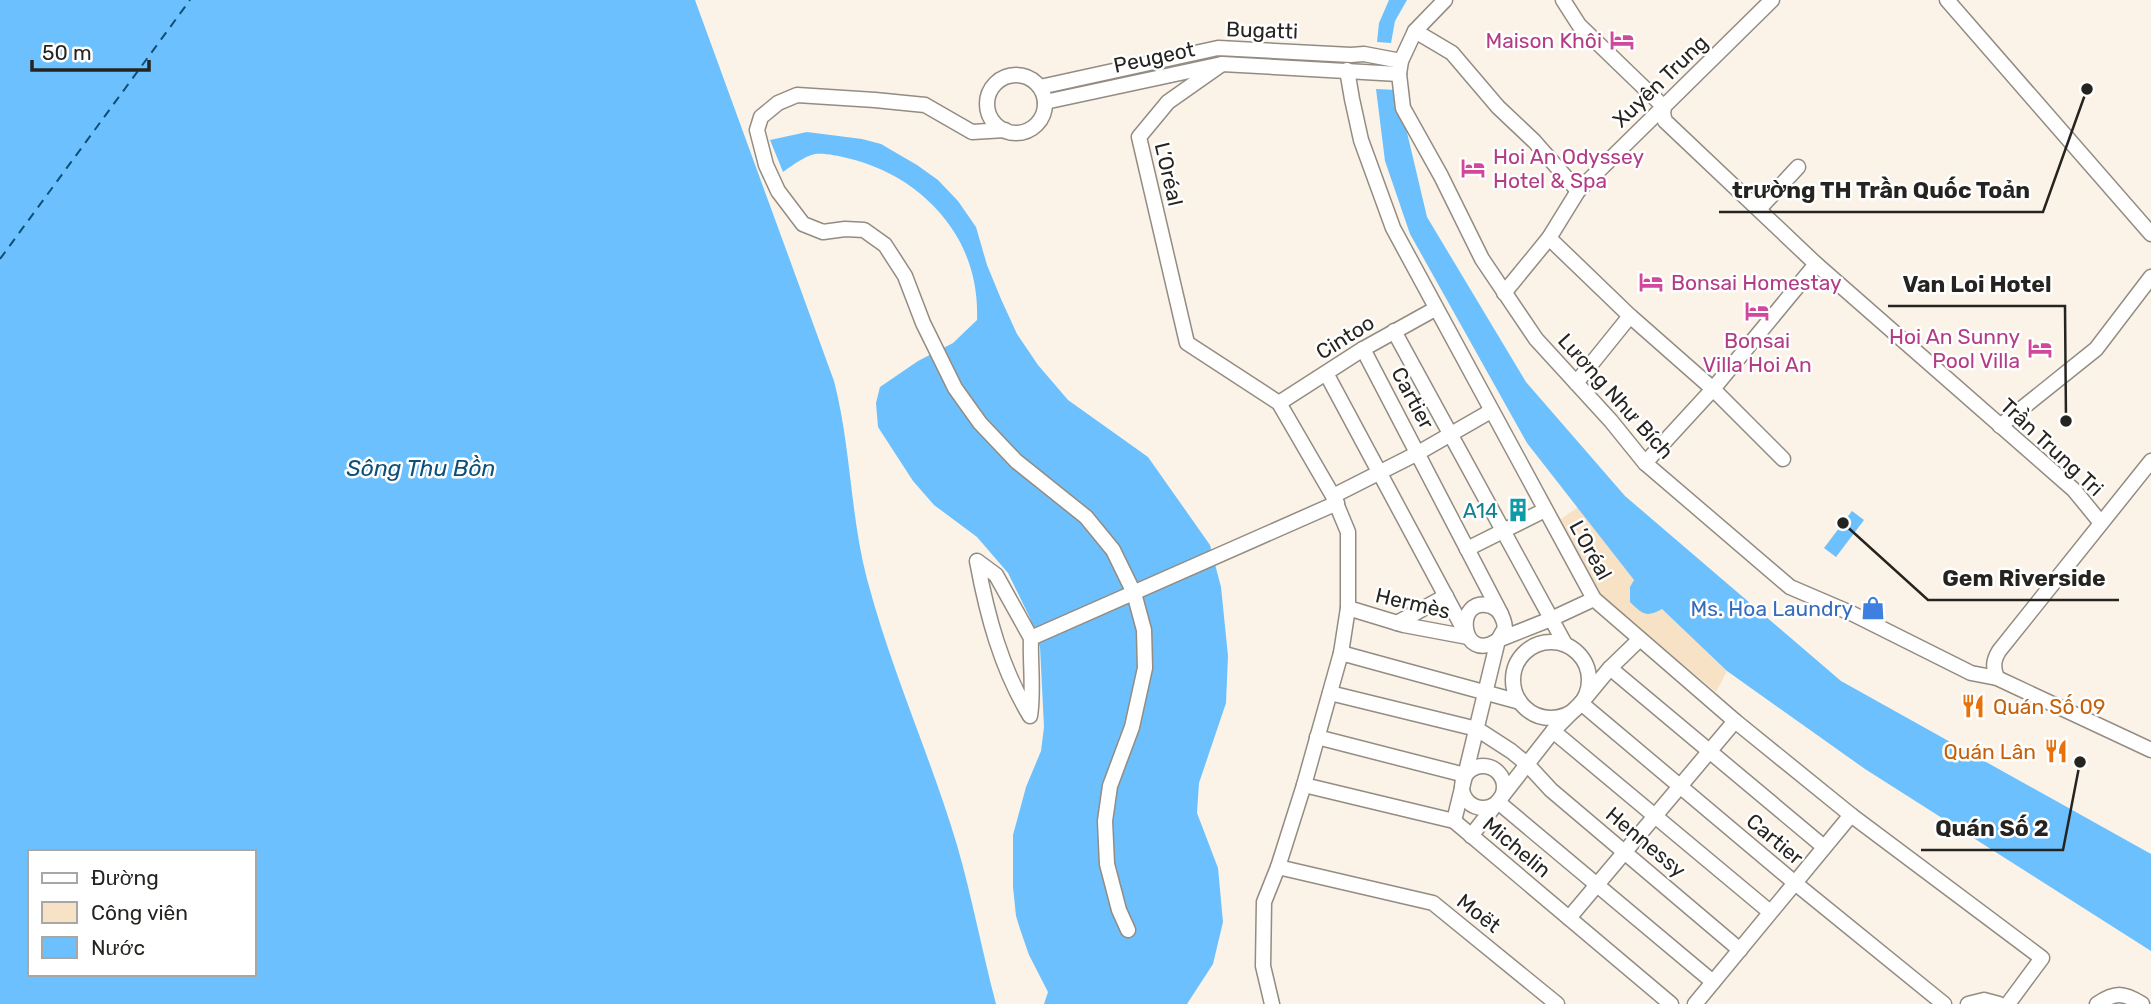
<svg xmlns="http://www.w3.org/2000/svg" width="2151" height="1004" viewBox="0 0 2151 1004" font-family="Rubik,sans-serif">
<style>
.green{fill:#f8e2c5}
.water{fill:#6cc0fd;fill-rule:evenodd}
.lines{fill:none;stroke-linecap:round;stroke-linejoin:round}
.ferry{stroke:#0e4f77;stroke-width:2;stroke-dasharray:9 7;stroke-linecap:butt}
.street-casing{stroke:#938c83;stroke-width:17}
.street{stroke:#fff;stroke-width:14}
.labels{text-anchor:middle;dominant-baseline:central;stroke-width:5;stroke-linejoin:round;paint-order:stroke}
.street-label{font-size:21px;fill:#262420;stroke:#fff}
.hotel-label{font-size:21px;fill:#b23c85;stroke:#fff;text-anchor:end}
.culture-label{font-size:21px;fill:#0d838f;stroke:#fff;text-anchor:end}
.shop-label{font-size:21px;fill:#366cbe;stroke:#fff;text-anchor:end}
.food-label{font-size:21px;fill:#c56008;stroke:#fff;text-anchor:start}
.water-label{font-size:23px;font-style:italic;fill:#0e4f77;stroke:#fff}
.leader{fill:none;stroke:#262420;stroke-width:2.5}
.callout-dot{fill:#262420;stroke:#fff;stroke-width:2.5}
.callout-label{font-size:23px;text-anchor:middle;font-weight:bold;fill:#262420;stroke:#fff;stroke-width:5;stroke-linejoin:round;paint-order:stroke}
</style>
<rect width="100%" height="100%" fill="#fbf3e8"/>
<path class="green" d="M1578,507L1634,580C1629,594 1628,599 1638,610L1662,609L1727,671L1716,692L1596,591L1558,521Z"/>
<g class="water">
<path d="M0,0H695L834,381C851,446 850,514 867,579C891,670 930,755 957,845C972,897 982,951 996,1004H0ZM30,852H254V974H30Z"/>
<path d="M1389,0H1407L1395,21L1391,43L1377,42L1379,23Z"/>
<path d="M1376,89L1397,90L1427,217L1526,382L1625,496L1841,681L2151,854V951L1865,769L1727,671L1662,609C1646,618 1642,614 1630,602V587L1634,580L1527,443L1410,234L1385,161Z"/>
<path d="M807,132L862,139L881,144L917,165L938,180L958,201L976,227L987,265L1001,299L1017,334L1038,365L1068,400L1148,457L1210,545L1221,587L1228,656L1226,703L1199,783L1197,813L1218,868L1223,922L1213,964L1187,1004H1044L1048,992L1029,955L1020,929L1016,916L1013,887V835L1026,787L1041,751L1044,727L1040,647L1030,618L1008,573L977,537L934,505L913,481L878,427L876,403L880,387L918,361L953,343L977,320C978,293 973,267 960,242C937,199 895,169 847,158C838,156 825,153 815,154C803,157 793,165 783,172L770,140Z"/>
<path d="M1852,511L1864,520L1836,557L1824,548Z"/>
</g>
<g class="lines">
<path class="ferry" d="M0,259L190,0"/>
<g class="street-casing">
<g id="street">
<path d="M1445,0L1415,31L1401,61L1399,74L1403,108L1441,176L1482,259L1536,339L1611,421L1645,463L1790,587L1853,614L1971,673L1997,678L2151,750"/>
<path d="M1563,0L1579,25L1664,107L1663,114L1665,121L1816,264L2074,490L2101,523"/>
<path d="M1947,0L2151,234"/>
<path d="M1415,31L1452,53L1498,107L1534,141L1578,191"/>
<path d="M1222,64L1168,102L1139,137L1187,343L1279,403L1333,496L1348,532V608L1341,653L1304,785L1278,867L1264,902L1263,966L1272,1004"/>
<path d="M1347,70L1352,99L1361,140L1393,228L1594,599L1735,721L1851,815L2042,958L2008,1004"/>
<circle cx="1016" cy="104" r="29"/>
<path d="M1040,87L1218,48L1351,55L1364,54L1401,61"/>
<path d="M1045,102L1222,64L1399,74"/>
<path d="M1005,130L972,132L925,105L875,100L797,95L778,103L761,117L757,130L766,165L778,191L803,224L823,232L845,229L864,230L885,245L905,276L923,323L955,388L980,423L1016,461L1086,517L1113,550L1134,593L1144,630L1145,668L1132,727L1110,786L1105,821L1107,864L1119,910L1128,930"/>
<path d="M1759,209L1798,167"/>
<path d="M1549,238L1630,316L1713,389L1783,459"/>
<path d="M1504,293L1549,238L1578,191L1772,0"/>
<path d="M1394,331L1565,644"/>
<path d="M1363,349L1501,614"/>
<path d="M1326,373L1464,630"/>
<path d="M1576,383L1630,316"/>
<path d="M1279,403L1363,349L1435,309"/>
<path d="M2000,426L2096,349L2151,277"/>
<path d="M1645,463L1713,389L1816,264"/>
<path d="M1333,496L1418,453L1491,411"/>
<path d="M1467,549L1545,510"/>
<path d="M1348,608L1404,625L1468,637"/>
<path d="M1397,623L1446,596"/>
<path d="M1031,638L996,575L977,561C987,615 1001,668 1030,716C1034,690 1030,664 1031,638L1337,503"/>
<circle cx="1551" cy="680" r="38"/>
<path d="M1341,653L1520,702"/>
<path d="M1610,668L1824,847"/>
<path d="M1997,678C1993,667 1993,661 1999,651L2151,461"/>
<path d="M1330,693L1477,729L1511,751L1527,764L1551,790L1740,950"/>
<path d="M1581,703L1795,883L1944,1004"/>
<path d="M1553,731L1770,912"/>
<path d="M1317,737L1465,775"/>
<circle cx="1483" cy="787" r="21"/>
<path d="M1304,785L1454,821L1671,1004"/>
<path d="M1498,802L1713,982"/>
<path d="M1454,821L1498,640L1505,628C1504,619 1501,610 1491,606C1453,594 1460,666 1498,640L1551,619L1594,599"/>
<path d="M1471,836L1553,731L1581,703L1610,668L1640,639"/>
<path d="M1278,867L1433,903L1557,1004"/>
<path d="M1569,918L1735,721"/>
<path d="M1695,1004L1851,815"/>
<path d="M1968,1004L1984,1000L1999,1004"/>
<path d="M2097,1004C2115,992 2123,992 2142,1004"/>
</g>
</g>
<use href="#street" class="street"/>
</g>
<defs>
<g id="hotel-bare" transform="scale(1.89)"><path d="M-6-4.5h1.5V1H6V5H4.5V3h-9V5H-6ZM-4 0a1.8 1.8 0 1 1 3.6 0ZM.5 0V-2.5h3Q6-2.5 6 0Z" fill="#d1479c" stroke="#fff" stroke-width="2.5" paint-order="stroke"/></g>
<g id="building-bare" transform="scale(1.89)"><path d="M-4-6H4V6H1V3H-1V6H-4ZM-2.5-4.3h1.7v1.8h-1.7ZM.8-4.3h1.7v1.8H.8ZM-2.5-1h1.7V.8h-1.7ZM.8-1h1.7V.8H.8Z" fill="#0f9aa8" stroke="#fff" stroke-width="2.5" paint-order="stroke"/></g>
<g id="shop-bare" transform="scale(1.89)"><path d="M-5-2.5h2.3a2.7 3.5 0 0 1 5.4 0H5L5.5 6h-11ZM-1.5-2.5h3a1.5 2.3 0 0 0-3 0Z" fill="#3f7fe0" stroke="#fff" stroke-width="2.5" paint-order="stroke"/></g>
<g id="restaurant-bare" transform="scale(1.89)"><path d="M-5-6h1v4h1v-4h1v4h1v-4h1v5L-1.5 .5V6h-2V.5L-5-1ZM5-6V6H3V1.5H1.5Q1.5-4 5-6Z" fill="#e8710a" stroke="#fff" stroke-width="2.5" paint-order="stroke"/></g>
</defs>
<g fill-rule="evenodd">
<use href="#hotel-bare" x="1622" y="40"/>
<use href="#hotel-bare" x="1473" y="168"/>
<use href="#hotel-bare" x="1651" y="282"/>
<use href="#hotel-bare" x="1757" y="311"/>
<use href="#hotel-bare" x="2040" y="348"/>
<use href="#building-bare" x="1518" y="510"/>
<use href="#shop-bare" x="1873" y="608"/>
<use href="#restaurant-bare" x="1973" y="706"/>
<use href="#restaurant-bare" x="2056" y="751"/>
</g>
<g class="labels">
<g class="street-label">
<text transform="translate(1262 30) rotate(2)">Bugatti</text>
<text transform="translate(1154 57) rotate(-12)">Peugeot</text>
<text transform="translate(1660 81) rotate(-44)">Xuyên Trung</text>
<text transform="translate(1169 174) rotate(77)">L’Oréal</text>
<text transform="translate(1345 337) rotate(-32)">Cintoo</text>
<text transform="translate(1616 396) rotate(48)">Lương Như Bích</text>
<text transform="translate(1413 398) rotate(62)">Cartier</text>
<text transform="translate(2052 447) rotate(43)">Trần Trung Tri</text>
<text transform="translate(1591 550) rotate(61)">L’Oréal</text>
<text transform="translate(1413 603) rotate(13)">Hermès</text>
<text transform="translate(1775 839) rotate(40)">Cartier</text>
<text transform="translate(1646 842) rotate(40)">Hennessy</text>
<text transform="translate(1517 847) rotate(40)">Michelin</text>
<text transform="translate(1479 913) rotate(38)">Moët</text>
</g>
<g class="hotel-label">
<text x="1602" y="40">Maison Khôi</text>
<text x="1493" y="156" text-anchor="start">Hoi An Odyssey<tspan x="1493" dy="24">Hotel &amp; Spa</tspan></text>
<text x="1671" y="282" text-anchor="start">Bonsai Homestay</text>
<text x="2020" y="336">Hoi An Sunny<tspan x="2020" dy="24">Pool Villa</tspan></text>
<text x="1757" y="340" text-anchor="middle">Bonsai<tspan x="1757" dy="24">Villa Hoi An</tspan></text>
</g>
<g class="culture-label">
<text x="1498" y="510">A14</text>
</g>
<g class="shop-label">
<text x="1853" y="608">Ms. Hoa Laundry</text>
</g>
<g class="food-label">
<text x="1993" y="706">Quán Số 09</text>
<text x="2036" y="751" text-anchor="end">Quán Lân</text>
</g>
<g class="water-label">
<text x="421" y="468">Sông Thu Bồn</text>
</g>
</g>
<path class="leader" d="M2087 89L2043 212H1719M2066 421L2065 306H1888M1843 523L1928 600H2119M2080 762L2063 850H1921"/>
<g class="callout-dot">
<circle cx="2087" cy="89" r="7"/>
<circle cx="2066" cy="421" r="7"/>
<circle cx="1843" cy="523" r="7"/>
<circle cx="2080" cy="762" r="7"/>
</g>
<g class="callout-label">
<text x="1881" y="198">trường TH Trần Quốc Toản</text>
<text x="1977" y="292">Van Loi Hotel</text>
<text x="2024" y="586">Gem Riverside</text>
<text x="1992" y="836">Quán Số 2</text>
</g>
<rect x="28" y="850" width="228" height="126" fill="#ffffff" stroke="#a8a7a6" stroke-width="2"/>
<rect x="42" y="873" width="35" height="10" fill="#ffffff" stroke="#a8a7a6" stroke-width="2"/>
<text x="91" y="885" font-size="21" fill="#262420">Đường</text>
<rect x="42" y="902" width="35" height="21" fill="#f8e2c5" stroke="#a8a7a6" stroke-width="2"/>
<text x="91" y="920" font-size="21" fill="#262420">Công viên</text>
<rect x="42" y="937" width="35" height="21" fill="#6cc0fd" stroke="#a8a7a6" stroke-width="2"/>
<text x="91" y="955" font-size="21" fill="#262420">Nước</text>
<path d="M32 60v10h117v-10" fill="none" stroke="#262420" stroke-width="3.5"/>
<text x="42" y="60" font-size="21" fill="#262420" stroke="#ffffff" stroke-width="5" paint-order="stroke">50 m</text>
</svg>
